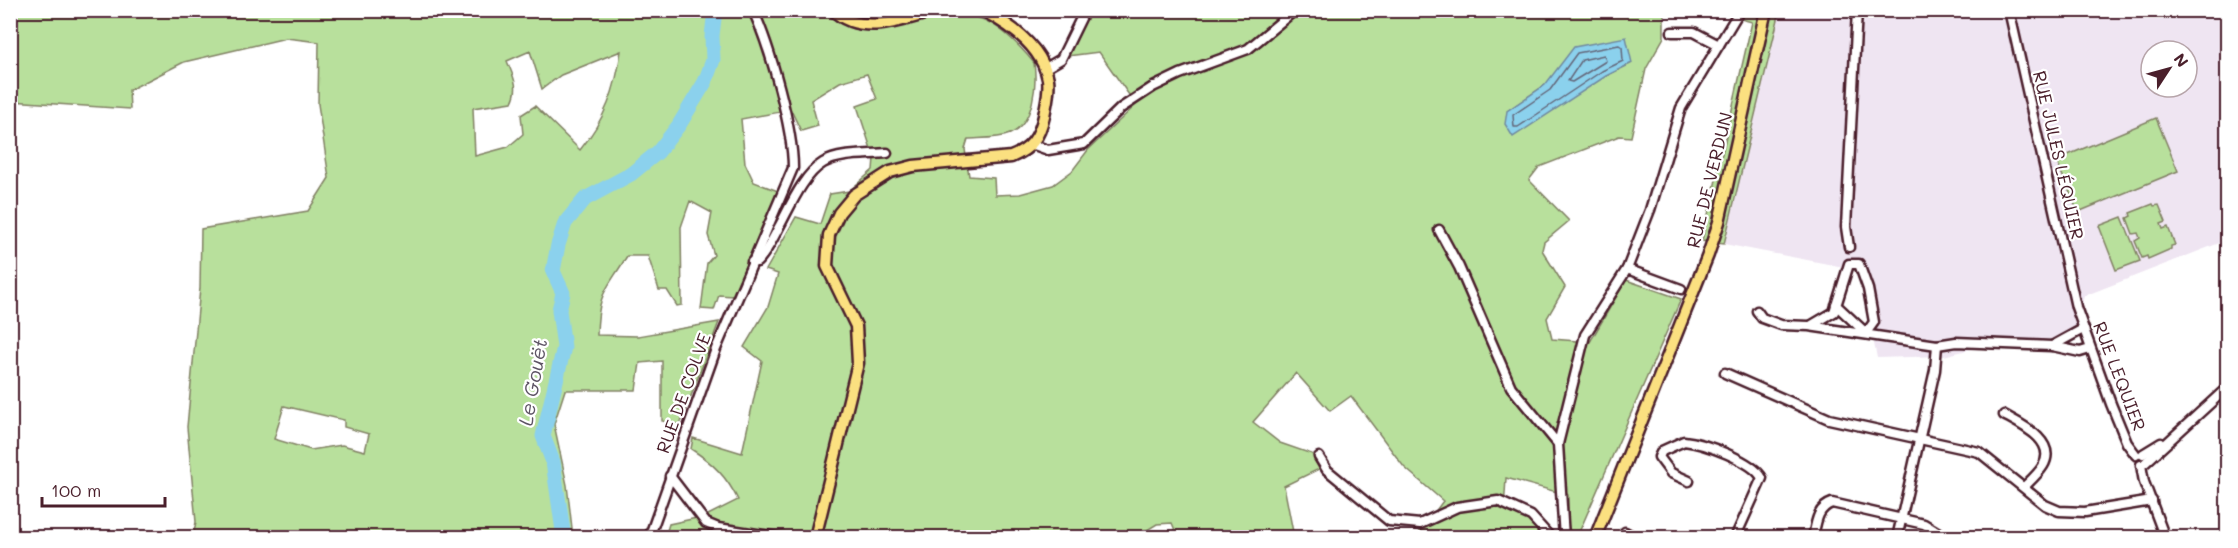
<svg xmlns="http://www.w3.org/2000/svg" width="2238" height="548" viewBox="0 0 2238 548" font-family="Mali,sans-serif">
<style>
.built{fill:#efe5f2;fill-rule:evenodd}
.green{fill:#b8e09c;stroke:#818064;stroke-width:1.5;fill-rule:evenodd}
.water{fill:#8bd1ed;stroke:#718a9f;stroke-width:1.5}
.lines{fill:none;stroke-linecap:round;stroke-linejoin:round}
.shore{stroke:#646679;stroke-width:1.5}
.river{stroke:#8bd1ed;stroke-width:15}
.minor-casing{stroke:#4a1f2b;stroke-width:13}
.major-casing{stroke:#4a1f2b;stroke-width:15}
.minor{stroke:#fff;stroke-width:8}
.major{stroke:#fbe080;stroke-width:10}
.labels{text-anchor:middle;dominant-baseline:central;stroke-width:4.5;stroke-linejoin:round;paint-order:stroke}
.street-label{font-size:18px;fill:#4a1f2b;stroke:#fff}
.water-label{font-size:20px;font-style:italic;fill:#5e5465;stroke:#fff}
</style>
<rect width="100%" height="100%" fill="#fff"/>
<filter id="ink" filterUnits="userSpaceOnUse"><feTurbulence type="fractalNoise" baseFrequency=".0167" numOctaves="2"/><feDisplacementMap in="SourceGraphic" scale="12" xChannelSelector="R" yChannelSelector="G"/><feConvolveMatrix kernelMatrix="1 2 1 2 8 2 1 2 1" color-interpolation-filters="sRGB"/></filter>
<g filter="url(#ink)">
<path class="built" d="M1780,11H2227V240L2084,296L2072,341H2002L1944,356L1877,358L1859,270L1724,244ZM2151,51H2187V87H2151Z"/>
<g class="green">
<path d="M898,10C968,19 983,1 1034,63C1037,84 1034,124 1010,134C998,139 980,138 968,139L965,149L969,176L994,178L995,195L1020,194L1053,185L1072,171L1088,150L1136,105L1099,52L1067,56L1090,11H1664V37L1646,69L1631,137L1619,136L1539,167L1529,180L1569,221L1544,242L1542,250L1565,287L1547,318L1552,339L1590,342L1626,280L1681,299L1577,537H1572L1568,525V495L1506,478L1504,510L1532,522L1546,537H1416L1443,501L1404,467L1351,396L1330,411L1296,373L1253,422L1280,443L1312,454L1319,469L1284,486L1294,537H1178L1172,523L1157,524L1134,538L665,537L669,524L706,516L738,500C727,477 713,463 691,449L693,438L742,453L762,361L744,347L768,307L778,274L766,270L796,217L820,224L830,194L849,191L873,170L874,158L857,106L877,99L867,74L840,82L811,100L818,126L801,131L791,110L741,119L745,163L754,182L778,191L732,296L719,295L714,310L701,309L707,263L714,255L708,235L712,213L690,201L681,227L682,305L677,306L667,290H659L648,256H627C606,291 598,291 597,335L638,336L719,322L680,425L662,421V361L640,363L636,390H565L554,424L567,485L573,537H193L196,522L187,427L200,288L201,229L308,211L329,178L318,104L319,42L286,38L184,62L129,90L130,109L11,101L10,11ZM530,51L542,89L561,75L621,51C616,90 605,119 580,150L535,106L521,115L523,134L508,147L475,156L473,108L512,102C520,87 513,76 507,61ZM1632,63L1606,76L1507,111L1545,85ZM284,406L344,420V427L369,434L365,451L342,445L311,450L274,439Z"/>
<path d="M1747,11H1780L1724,244L1702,241L1752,22L1741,19Z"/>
<path d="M2156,118L2178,171L2078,212L2056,160Z"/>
<path d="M2153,204L2154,206L2159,205L2166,222L2161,224L2163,229L2168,227L2175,245L2171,246V249L2148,259L2147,256L2142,258L2135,241L2140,238L2138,233L2133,234L2127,218L2131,216L2130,213Z"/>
<path d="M2122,217L2140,261L2116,270L2099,226Z"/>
</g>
<path class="water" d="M1626,37L1632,63L1606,76L1513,137L1505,124L1507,111L1545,85L1574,47Z"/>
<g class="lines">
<g class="shore">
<path d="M1619,45L1622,47L1623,61L1602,71L1518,127H1514L1513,115L1550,90L1577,53Z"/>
<path d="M1604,55L1606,61L1572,82L1568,81L1582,60Z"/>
</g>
<path class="river" d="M564,538L553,462L543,436L564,347L559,310L563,293L553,271L558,245L565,223L585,199L631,174L658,152L679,125L705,82L713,60L712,36L715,10"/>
<g class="minor-casing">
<g id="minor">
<path d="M2009,10L2076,307L2111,404L2127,443L2136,455"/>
<path d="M1672,32H1694L1719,45"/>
<path d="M1044,69L1061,59L1085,10"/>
<path d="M1034,145L1048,150L1084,144L1121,108L1153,87L1180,74L1248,49L1295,10"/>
<path d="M1439,230L1459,267L1511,387L1558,444"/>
<path d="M1849,247L1846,227L1857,10"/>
<path d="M752,262H757C767,252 772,240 779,227C790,207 803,175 823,163C840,153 868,155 887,153"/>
<path d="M1627,269L1681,289"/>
<path d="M1757,311L1762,318L1781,325L1809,326L1937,345L1956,342L2052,346"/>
<path d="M1812,325L1834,312L1849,264H1859L1868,289L1874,322L1866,333L1836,305"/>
<path d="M2083,329L2052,346L2080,352L2090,349"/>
<path d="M1725,373L1829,419L1979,452L2045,505L2059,511L2085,512L2152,501"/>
<path d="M2004,415C2020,424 2058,441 2043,466C2038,474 2030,481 2024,487"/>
<path d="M2143,454L2161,443"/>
<path d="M1319,457L1327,470L1389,521L1420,524L1457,507L1498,501L1531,516L1551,538"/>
<path d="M2145,463L2228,387"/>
<path d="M2141,465L2144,482L2165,538"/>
<path d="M670,476L706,523L718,528L783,538"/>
<path d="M1689,481L1671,473L1659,457L1662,451L1684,441C1704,443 1753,461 1762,478L1735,538"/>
<path d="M1625,532L1636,538"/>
<path d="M649,538L716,349L793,168C793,128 770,47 753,10"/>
<path d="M1564,538L1558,444L1585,335L1627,269L1650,210L1681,108L1740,10"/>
<path d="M1813,538C1816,523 1817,508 1832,503L1924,524L1947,538"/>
<path d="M1897,538L1935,370L1937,345"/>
</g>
</g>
<g class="major-casing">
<g id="major">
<path d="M833,10C860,37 905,20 937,10"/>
<path d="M815,538L858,363L856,326L827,266L829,235L839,213L854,195L890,172L913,166L1011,157C1031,149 1039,138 1044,116C1046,104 1050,91 1048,79C1042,47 1009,24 982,10"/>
<path d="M1595,538L1708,255L1719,222L1766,10"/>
</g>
</g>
<use href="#minor" class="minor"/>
<use href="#major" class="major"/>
</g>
</g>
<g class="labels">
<g class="street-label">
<text transform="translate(2059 155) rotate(77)">RUE JULES LÉQUIER</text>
<text transform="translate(1709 180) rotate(-76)">RUE DE VERDUN</text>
<text transform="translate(2120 376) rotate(69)">RUE LEQUIER</text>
<text transform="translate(683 393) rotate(-70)">RUE DE COLVE</text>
</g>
<g class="water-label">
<text transform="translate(532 382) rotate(-80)">Le Gouët</text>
</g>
</g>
<rect width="2238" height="548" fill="none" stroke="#fff" stroke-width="36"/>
<rect x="18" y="18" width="2202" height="512" fill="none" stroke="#4a1f2b" stroke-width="2" filter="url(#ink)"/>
<g transform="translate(2169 69) rotate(54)"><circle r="28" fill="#ffffff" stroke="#b7a5aa" stroke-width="1.5"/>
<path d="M0-4.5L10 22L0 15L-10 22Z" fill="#4a1f2b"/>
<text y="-9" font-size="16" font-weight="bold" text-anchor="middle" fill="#4a1f2b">N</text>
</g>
<path d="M42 497v9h123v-9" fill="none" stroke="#4a1f2b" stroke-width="3"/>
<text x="51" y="497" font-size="18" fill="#4a1f2b" stroke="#ffffff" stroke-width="4.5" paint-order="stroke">100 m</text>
</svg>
